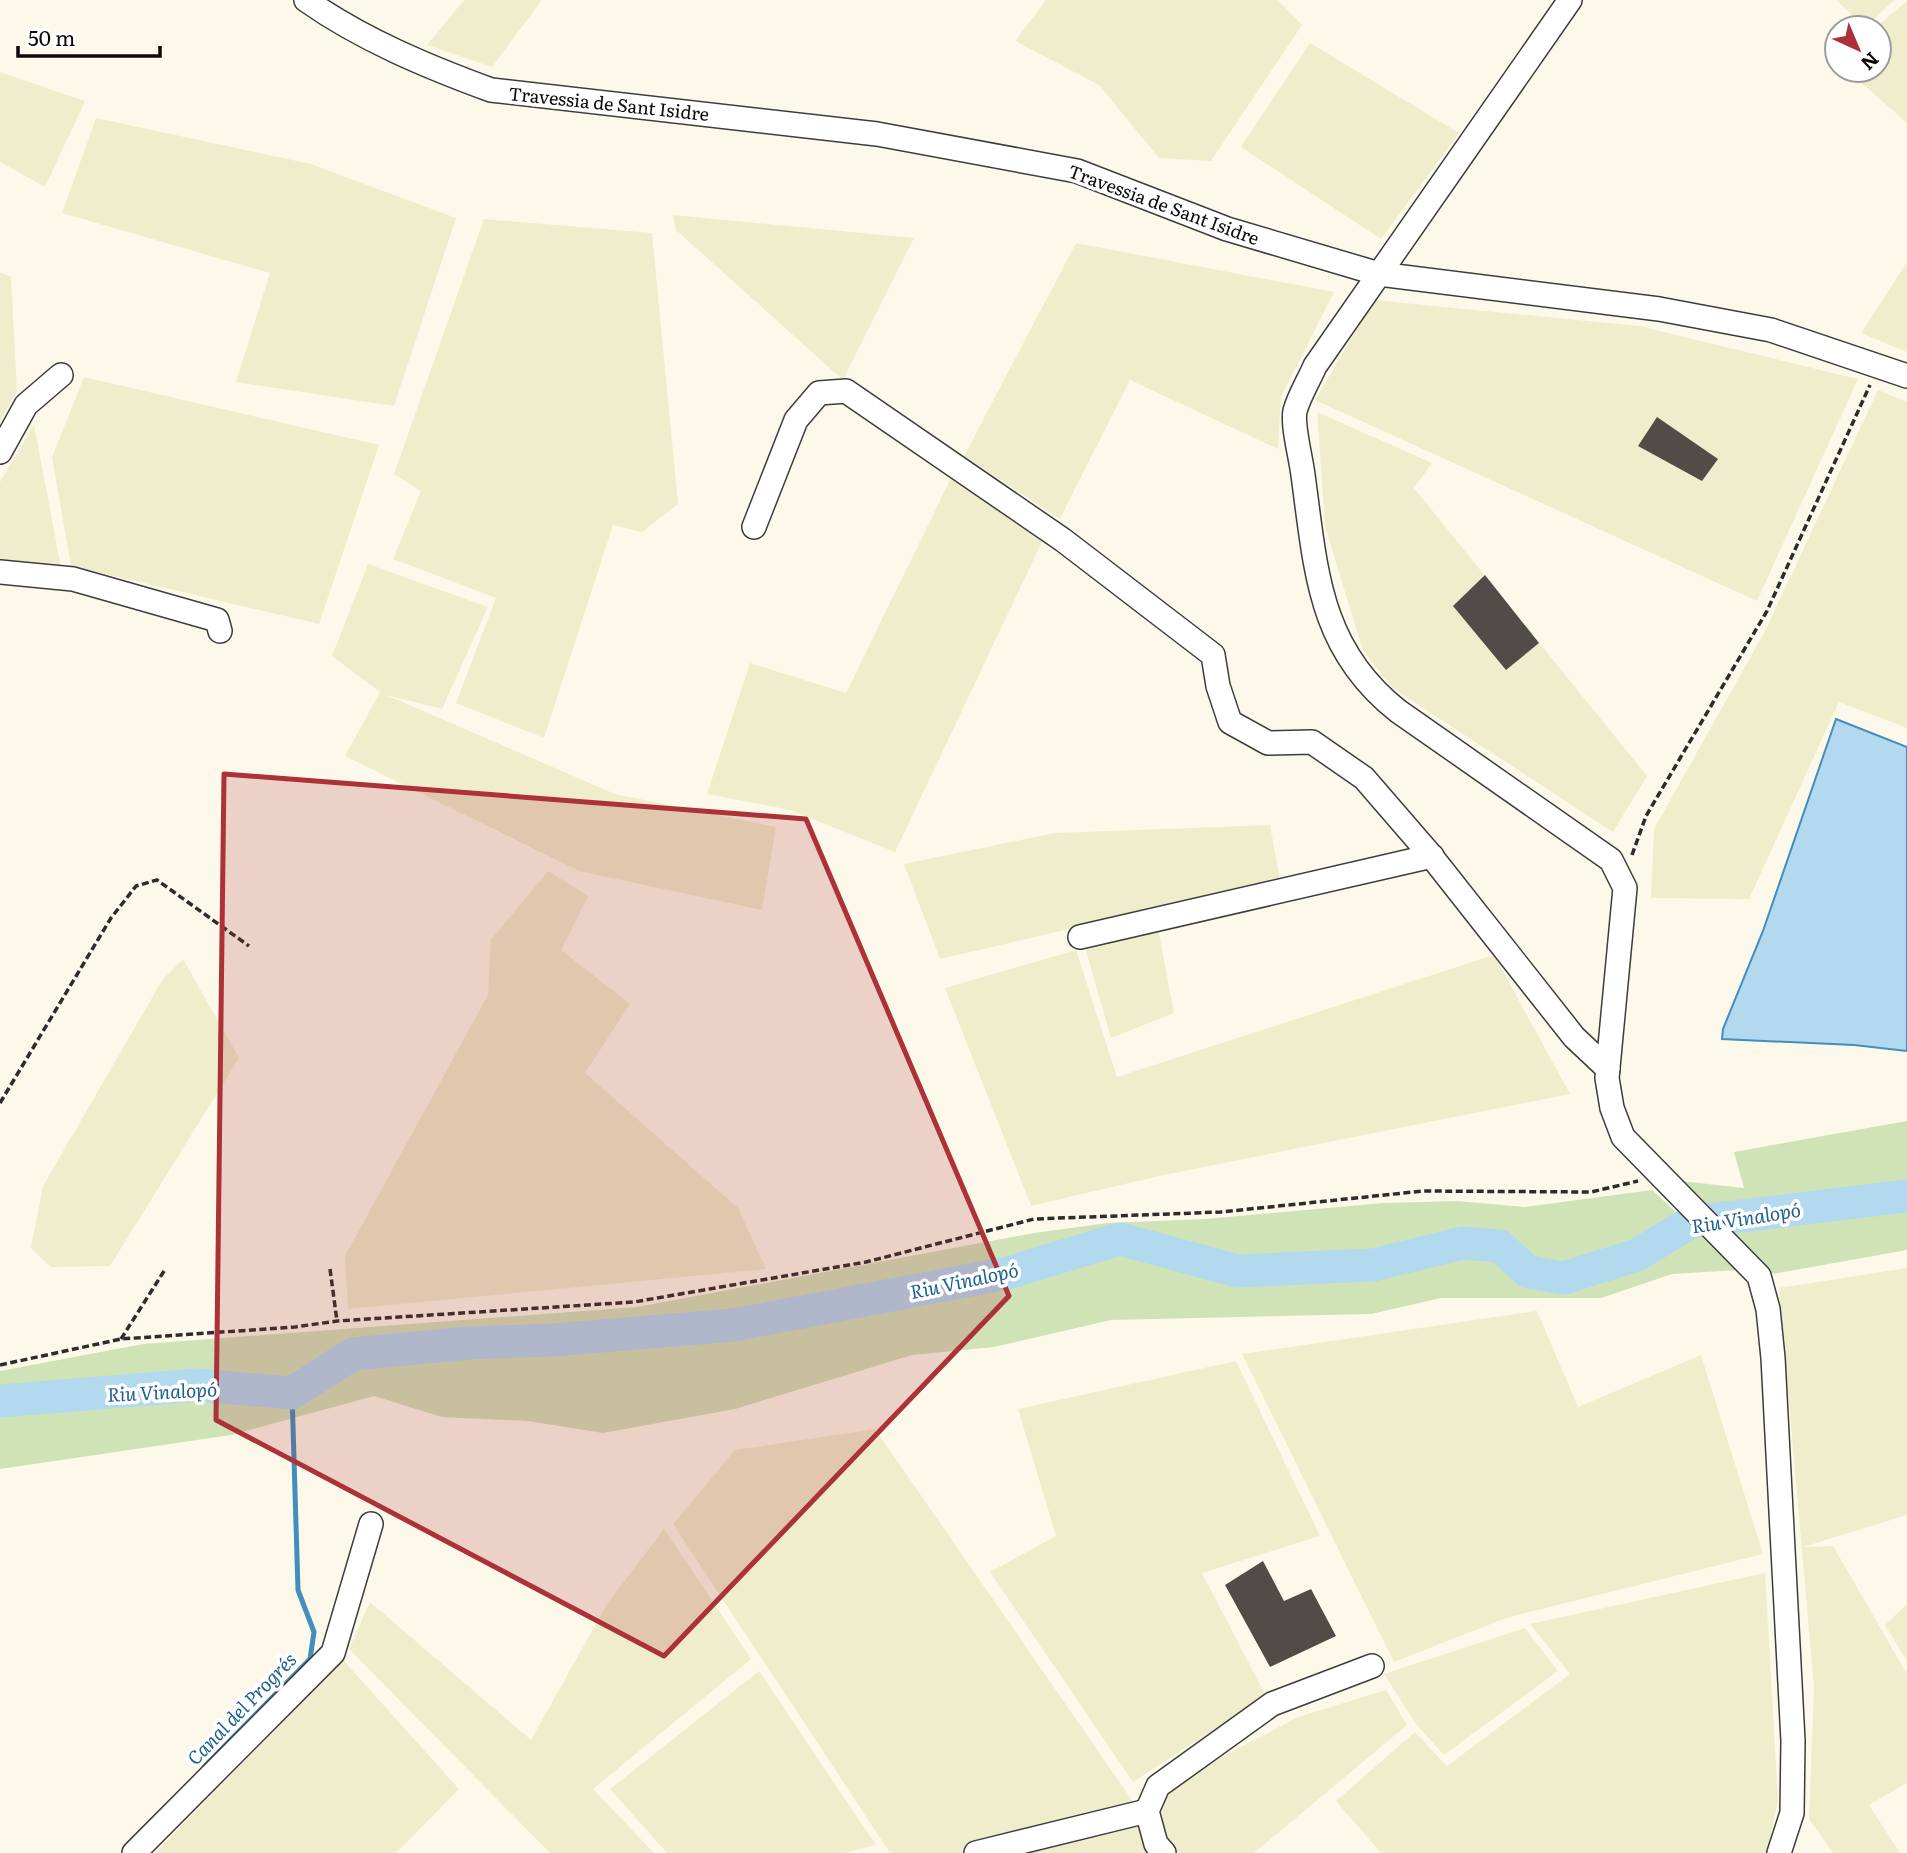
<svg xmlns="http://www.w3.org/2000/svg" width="1907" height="1853" viewBox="0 0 1907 1853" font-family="Literata,serif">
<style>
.farmland{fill:#f0edcd}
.green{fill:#cfe3b7}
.water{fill:#b3d9ef;stroke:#428ebf;stroke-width:2}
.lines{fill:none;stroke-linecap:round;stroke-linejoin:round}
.stream{stroke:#428ebf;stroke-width:5}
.river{stroke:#b3d9ef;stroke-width:33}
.building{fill:#524c48}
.minor-casing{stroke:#3d3d3d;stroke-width:26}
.path{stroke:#2c2c2c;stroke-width:3.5;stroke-dasharray:7 3.5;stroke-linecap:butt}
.minor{stroke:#fff;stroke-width:23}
.marked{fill:#ac3138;fill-opacity:0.2;stroke:#ac3138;stroke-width:5;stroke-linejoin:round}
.labels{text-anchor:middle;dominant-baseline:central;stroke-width:7;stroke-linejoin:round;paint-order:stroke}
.street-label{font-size:18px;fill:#0a0a0a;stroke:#fff}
.water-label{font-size:19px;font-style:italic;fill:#21608f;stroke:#fff}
</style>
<rect width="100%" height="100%" fill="#fdf9ea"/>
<g class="farmland">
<path d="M464,0H542L492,67L427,45Z"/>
<path d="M1046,0H1278L1302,25L1211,161L1159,158L1099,85L1015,41Z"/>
<path d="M1836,0H1894L1866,27Z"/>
<path d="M1907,1V123L1847,70H1879V28H1875Z"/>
<path d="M1310,43L1459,133L1381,239L1241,147Z"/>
<path d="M0,72L85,101L45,187L0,162Z"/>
<path d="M96,118L311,164L456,218L394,406L236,382L270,273L62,213Z"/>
<path d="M673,215L914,238L843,380L676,230Z"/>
<path d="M484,219L652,233L678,504L642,532L613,525L544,738L456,703L496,598L393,559L421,491L394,474Z"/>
<path d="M1076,243L1334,292L1281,397L1278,449L1130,380L1060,519L964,456Z"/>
<path d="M1907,262V352L1861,333Z"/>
<path d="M0,272L11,277L17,391L0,421Z"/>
<path d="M1374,300L1639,326L1858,379L1757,601L1315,400Z"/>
<path d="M84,377L379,445L319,624L71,566L52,457Z"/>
<path d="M1878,390L1907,402V728L1839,702L1749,899L1651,898L1654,829L1765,631Z"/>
<path d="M1317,412L1432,463L1414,488L1647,776L1613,832L1394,689L1363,651L1325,526Z"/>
<path d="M34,425L61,567L0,560V482Z"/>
<path d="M953,474L1042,542L895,852L790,810L707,794L750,663L846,693Z"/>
<path d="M368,564L488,607L442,709L386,695L615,794L776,827L762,910L579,871L345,756L380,692L332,656Z"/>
<path d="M1270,825L1280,880L940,959L904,864L1055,833Z"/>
<path d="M548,871L588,896L561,950L630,1004L585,1073L738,1208L766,1269L348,1309L345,1256L488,995L491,940Z"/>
<path d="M1158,928L1174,1013L1111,1038L1085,947Z"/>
<path d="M1076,950L1117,1077L1494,955L1570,1094L1159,1176L1031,1206L945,988Z"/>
<path d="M183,959L239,1058L110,1266L51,1267L31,1248L43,1186L163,979Z"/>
<path d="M1907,1268V1515L1803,1547L1833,1546L1907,1674V1783L1869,1805L1900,1853H1833L1809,1819L1814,1688L1779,1288Z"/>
<path d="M1537,1311L1578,1407L1701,1355L1763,1554L1506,1618L1394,1662L1242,1354Z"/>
<path d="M1236,1361L1320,1536L1202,1573L1266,1696L1133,1782L990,1572L1056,1536L1018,1409Z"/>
<path d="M875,1429L1125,1790L1166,1853H890L673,1524L735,1450Z"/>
<path d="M664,1529L751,1659L593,1789L654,1853H550L349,1649L370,1602L531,1740L607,1604Z"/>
<path d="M1765,1573L1778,1800L1767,1853H1381L1336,1801L1415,1732L1447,1766L1570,1674L1530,1624Z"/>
<path d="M1907,1604V1661L1885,1625Z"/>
<path d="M1525,1628L1558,1671L1444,1755L1416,1724L1384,1674Z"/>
<path d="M343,1660L459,1789L396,1853H155Z"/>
<path d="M759,1671L876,1845L845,1853H667L610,1789Z"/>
<path d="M1386,1690L1407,1725L1254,1853H1179L1164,1836L1159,1808L1171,1789L1201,1768L1298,1717Z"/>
</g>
<g class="green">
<path d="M1907,1121V1250L1773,1274L1681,1181L1744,1188L1734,1152Z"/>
<path d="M1652,1190L1739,1270L1672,1274L1601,1298H1441L1371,1314L1111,1320L994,1347L912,1355L735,1409L603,1433L528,1421L442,1417L374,1396L231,1435L0,1469V1371L143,1344L637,1307L1034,1233L1107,1223L1205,1219L1383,1203L1457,1201L1525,1207Z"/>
</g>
<path class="water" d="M1836,719L1907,747V1051L1854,1045L1722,1039L1723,1029L1763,931Z"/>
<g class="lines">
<path class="stream" d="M204,1767L310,1659L314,1632L298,1590L292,1393"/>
<path class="river" d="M0,1401L197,1385L292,1393L353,1354L469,1343L553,1340L734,1325L1007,1273L1120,1239L1237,1271L1373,1265L1463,1243L1500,1246L1528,1272L1564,1278L1637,1255L1691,1222L1907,1196"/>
</g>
<g class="building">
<path d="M1657,417L1718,459L1702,481L1638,446Z"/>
<path d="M1485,575L1539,643L1506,670L1453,606Z"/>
<path d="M1263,1561L1284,1601L1311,1589L1336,1636L1270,1667L1225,1585Z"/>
</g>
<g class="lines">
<g class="minor-casing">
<g id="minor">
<path d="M306,0C361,39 428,67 491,90L877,134L1077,171L1227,229L1379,274L1659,309L1771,330L1907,376"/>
<path d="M1570,0L1315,366C1309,380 1299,396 1295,411C1292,425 1301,458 1303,475C1316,569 1318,648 1398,711L1611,860L1625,888L1607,1078L1612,1108L1623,1137L1759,1276L1768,1309L1773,1358L1793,1741L1792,1813L1779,1853"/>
<path d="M0,452L26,405L61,375"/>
<path d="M754,527L796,420L819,393L846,391L1063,540L1213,655L1218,686L1230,722L1268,743L1312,742L1364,778L1428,852L1574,1037L1608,1069"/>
<path d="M0,572L73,579L217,620L220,631"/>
<path d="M1080,937L1432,856"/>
<path d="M134,1853L333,1653L371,1524"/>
<path d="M976,1853L1147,1811"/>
<path d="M1164,1853L1156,1844L1147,1811L1158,1786L1272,1704L1372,1666"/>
</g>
</g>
<g class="path">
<path d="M1632,855L1646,816L1767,611L1870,385"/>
<path d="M0,1103L111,918L136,886L157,880L249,946"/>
<path d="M330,1269L337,1321"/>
<path d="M121,1339L166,1268"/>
<path d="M0,1365L121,1339L295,1327L337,1321L634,1302L866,1262L1034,1219L1221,1212L1423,1191L1591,1192L1638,1181"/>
</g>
<use href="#minor" class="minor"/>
</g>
<path class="marked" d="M224,774L806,819L1009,1296L664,1656L216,1420Z"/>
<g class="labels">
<g class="street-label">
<text transform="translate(609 103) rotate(6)">Travessia de Sant Isidre</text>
<text transform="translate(1164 204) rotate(20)">Travessia de Sant Isidre</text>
</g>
<g class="water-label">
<text transform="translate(1746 1217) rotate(-9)">Riu Vinalopó</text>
<text transform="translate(964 1280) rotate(-12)">Riu Vinalopó</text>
<text transform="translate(162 1391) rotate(-3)">Riu Vinalopó</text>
<text transform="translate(241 1708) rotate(-46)">Canal del Progrés</text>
</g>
</g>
<g transform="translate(1858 49) rotate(136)"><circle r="33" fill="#ffffff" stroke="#9d9d9d" stroke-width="2"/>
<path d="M0-5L12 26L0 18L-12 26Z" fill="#ac3138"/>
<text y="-10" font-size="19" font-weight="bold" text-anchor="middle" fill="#0a0a0a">N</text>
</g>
<path d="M18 46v10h142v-10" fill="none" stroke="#0a0a0a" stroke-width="3.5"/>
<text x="28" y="46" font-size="21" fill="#0a0a0a" stroke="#ffffff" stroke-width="5" paint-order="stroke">50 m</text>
</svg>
